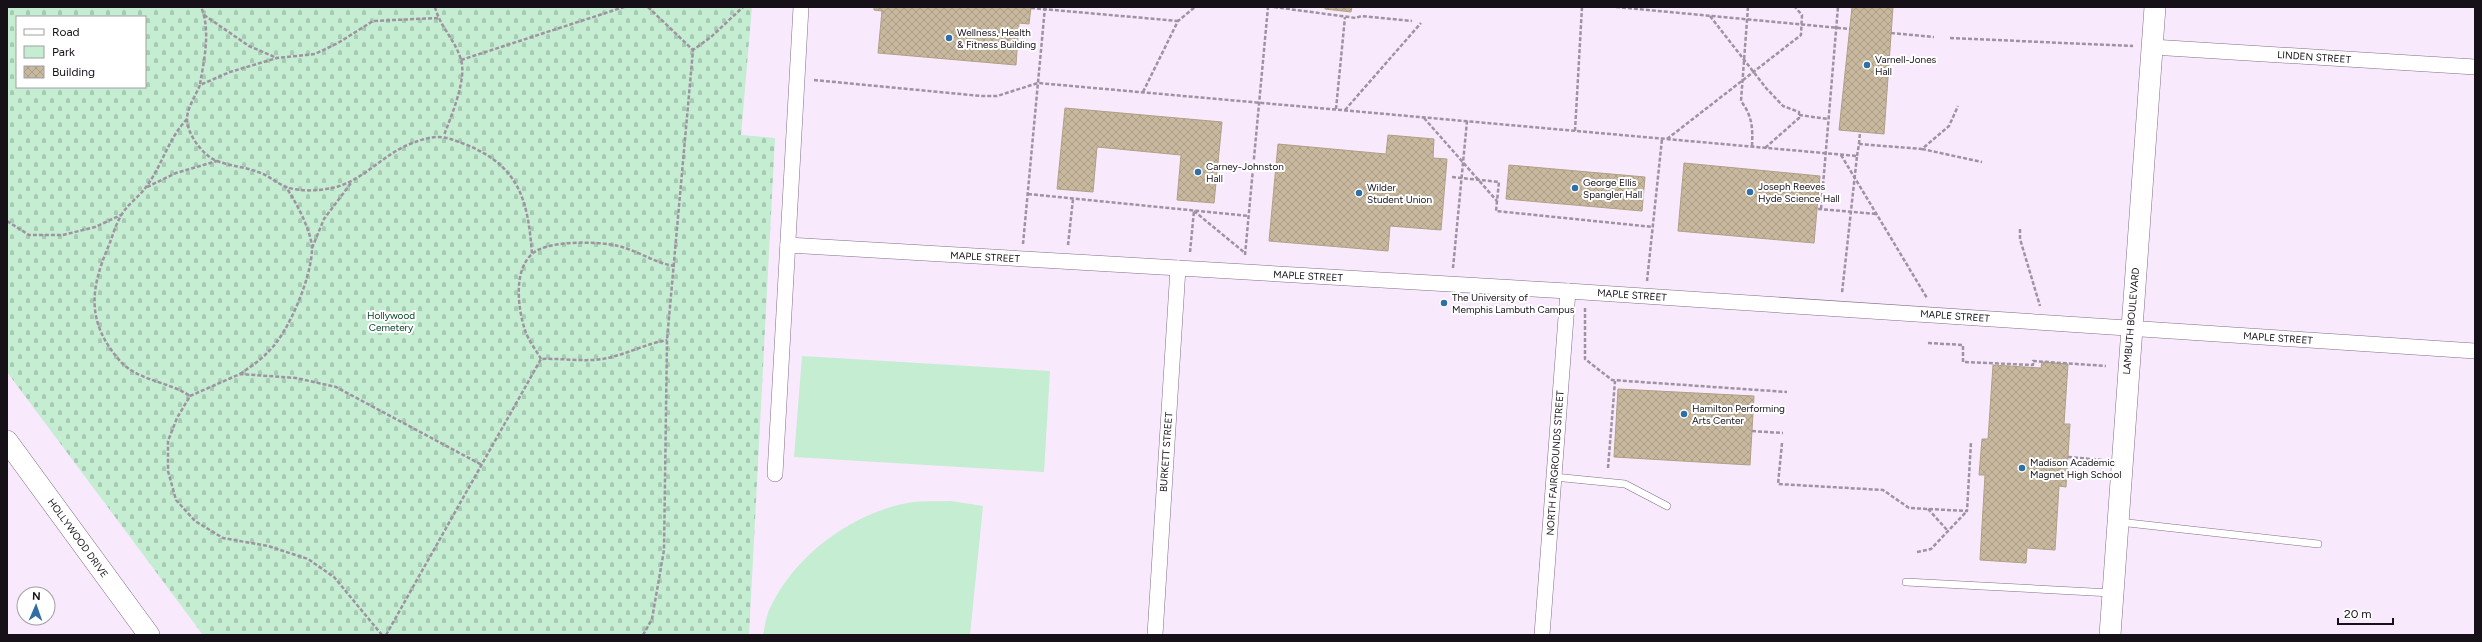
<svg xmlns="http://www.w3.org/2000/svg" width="2482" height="642" viewBox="0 0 2482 642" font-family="Figtree,sans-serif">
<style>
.cemetery{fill:url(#cemetery-stones);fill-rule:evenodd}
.green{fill:#c4edd2}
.building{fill:url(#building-cross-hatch);stroke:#b0a087}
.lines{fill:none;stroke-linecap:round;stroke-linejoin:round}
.lane-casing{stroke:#816f85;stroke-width:8}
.street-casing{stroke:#816f85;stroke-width:16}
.secondary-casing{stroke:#816f85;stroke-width:22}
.path{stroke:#9f93a2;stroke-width:2.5;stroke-dasharray:4 2;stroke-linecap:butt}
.lane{stroke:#fff;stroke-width:7}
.street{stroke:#fff;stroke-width:15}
.secondary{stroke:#fff;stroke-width:21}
.poi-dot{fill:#2e6fa5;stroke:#fff;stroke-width:1.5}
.labels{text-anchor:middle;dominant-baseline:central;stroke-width:4;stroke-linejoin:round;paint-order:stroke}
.poi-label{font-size:10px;fill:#161018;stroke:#fff;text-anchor:start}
.street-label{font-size:10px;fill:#161018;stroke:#fff}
.park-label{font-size:10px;fill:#003e21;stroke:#fff}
</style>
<defs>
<pattern id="cemetery-stones" width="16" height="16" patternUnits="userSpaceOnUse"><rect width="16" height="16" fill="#c4edd2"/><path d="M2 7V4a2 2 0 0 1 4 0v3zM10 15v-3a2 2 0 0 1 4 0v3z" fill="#a8cab4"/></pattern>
<pattern id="building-cross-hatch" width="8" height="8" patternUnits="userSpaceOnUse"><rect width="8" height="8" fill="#c8b89e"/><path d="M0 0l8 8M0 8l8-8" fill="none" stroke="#ab9d87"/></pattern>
</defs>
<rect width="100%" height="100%" fill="#f9e9fd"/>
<path class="cemetery" d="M7,7H752L741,135L775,138L749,635H203L7,372ZM17,17H145V87H17Z"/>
<g class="green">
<path d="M802,356L1050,371L1044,472L794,457Z"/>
<path d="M951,501L983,506L970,635H763C765,627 766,616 770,608C795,556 847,517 902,504C918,500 936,502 951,501Z"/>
</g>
<g class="building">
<path d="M874,7H1031L1029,24L1019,23L1016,65L878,53L882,11L874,10Z"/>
<path d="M1325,7H1352L1351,12L1325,9Z"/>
<path d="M1852,7H1893L1884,134L1839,130Z"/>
<path d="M1065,108L1222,122L1214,203L1177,200L1181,155L1097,147L1093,192L1057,189Z"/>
<path d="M1388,135L1434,139L1433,158L1447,159L1441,230L1390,226L1388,251L1269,241L1278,144L1386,154Z"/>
<path d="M1684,163L1820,176L1814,243L1678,231Z"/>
<path d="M1509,165L1645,177L1642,211L1506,199Z"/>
<path d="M2042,362L2068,364L2064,424H2070L2066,487L2059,486L2055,550L2027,548L2026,563L1980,560L1985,475H1979L1982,439H1988L1993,365L2041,368Z"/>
<path d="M1618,389L1754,396L1750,465L1614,457Z"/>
</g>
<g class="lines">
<g class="lane-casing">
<g id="lane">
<path d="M1554,477L1625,484L1667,506"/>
<path d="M2119,522L2318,544"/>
<path d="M1906,582L2111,593"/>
</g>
</g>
<g class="street-casing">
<g id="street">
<path d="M2152,47L2475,67"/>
<path d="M788,245L1568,291L2475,351"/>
<path d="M775,474L801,7"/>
<path d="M1155,635L1178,268"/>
<path d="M1542,635L1568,291"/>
</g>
</g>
<g class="secondary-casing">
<g id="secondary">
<path d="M7,441L149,635"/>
<path d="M2110,635L2155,7"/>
</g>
</g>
<g class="path">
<path d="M435,7C440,27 456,41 461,60C467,79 451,117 444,135"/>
<path d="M648,7L693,50"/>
<path d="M1274,7L1356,18L1361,16L1412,21"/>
<path d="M1616,7L1850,29"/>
<path d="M1748,7L1741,101C1752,116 1753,127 1752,146"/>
<path d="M1031,8L1178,21"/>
<path d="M204,15L249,46L277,58"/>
<path d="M1710,16L1766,88L1783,106L1799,112V118L1765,148"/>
<path d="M438,18L373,21L338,43L315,54L277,58L230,72L200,85C196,95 187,108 187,119C187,134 203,156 217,161C230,166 245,167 258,172C268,175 275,182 284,186C297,192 318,191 332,188C362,182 382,155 410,144C436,134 442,135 467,145C520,167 528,201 532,254"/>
<path d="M1891,33L1934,37"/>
<path d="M1950,38L2133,46"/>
<path d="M461,60L624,7"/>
<path d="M814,80L981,96H997L1038,83L1857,156L1842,293"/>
<path d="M200,84C204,61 211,30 201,7"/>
<path d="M1143,92L1178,21L1195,7"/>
<path d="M1336,109L1345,17"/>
<path d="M1345,110L1421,23"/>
<path d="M1799,115L1828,119"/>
<path d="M1424,118L1497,201"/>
<path d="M187,119C168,139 162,166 146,187C139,197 128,204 122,214C116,223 113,235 109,245C90,289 86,322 120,361C138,381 168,381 190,396"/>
<path d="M1575,131L1582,7"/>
<path d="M1667,139L1801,35L1802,15L1795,7"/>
<path d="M1859,144L1860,132"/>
<path d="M1922,149L1982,162"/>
<path d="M1841,155L1927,298"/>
<path d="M1857,156L1859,144L1922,149L1949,126L1958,106"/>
<path d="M1452,177L1499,182L1496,211L1653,227"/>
<path d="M147,187L176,173L217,161"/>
<path d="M1028,194L1249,216"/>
<path d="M1818,209L1877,214"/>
<path d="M1821,209L1838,7"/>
<path d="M1194,211L1245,253"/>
<path d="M7,221L29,235H63L95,227L121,215"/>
<path d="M2020,229V239L2040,306"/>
<path d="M1023,244L1045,7"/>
<path d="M1068,245L1073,199"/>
<path d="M312,248L324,219L351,183"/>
<path d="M1190,252L1194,211"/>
<path d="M1245,255L1268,7"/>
<path d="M1453,268L1467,121"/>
<path d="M1647,281L1662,139"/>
<path d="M1585,308V359L1612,380L1787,392"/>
<path d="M1928,343L1963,345V362L2033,365V361L2106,366"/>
<path d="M541,359C536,350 528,340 525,330C518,309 513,271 532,254C547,240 598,241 618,246C637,250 654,263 675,266"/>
<path d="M240,374C250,367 261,360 269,351C289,332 312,276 312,248C311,230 296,202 286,187"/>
<path d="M1752,431L1783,433"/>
<path d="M1782,443L1778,484L1883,490L1909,508L1967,511L1971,442"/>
<path d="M2068,457L2103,460"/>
<path d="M1608,468L1615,381"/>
<path d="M1928,509L1948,531"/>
<path d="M1917,552L1931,549L1967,511"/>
<path d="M382,635L334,577L308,559L268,546L223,538L195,521L176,500L168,471V441L177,418L190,396L240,374L296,378L336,387L482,465"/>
<path d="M386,635L541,359C561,358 583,362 603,359C625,355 645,344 667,340"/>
<path d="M643,635L652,619L664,550L667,340L693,50L711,37L743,7"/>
</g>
<use href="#lane" class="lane"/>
<use href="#street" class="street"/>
<use href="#secondary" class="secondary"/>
</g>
<g class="poi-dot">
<circle cx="949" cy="38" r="4"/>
<circle cx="1867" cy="65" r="4"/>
<circle cx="1198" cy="172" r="4"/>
<circle cx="1575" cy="188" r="4"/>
<circle cx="1750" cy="192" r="4"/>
<circle cx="1359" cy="193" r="4"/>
<circle cx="1444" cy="303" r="4"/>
<circle cx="1684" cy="414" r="4"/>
<circle cx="2022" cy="468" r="4"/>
</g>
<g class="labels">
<g class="poi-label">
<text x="957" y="32">Wellness, Health<tspan x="957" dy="12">&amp; Fitness Building</tspan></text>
<text x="1875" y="59">Varnell-Jones<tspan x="1875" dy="12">Hall</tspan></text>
<text x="1206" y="166">Carney-Johnston<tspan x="1206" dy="12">Hall</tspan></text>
<text x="1583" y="182">George Ellis<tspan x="1583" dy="12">Spangler Hall</tspan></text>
<text x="1758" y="186">Joseph Reeves<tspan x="1758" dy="12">Hyde Science Hall</tspan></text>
<text x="1367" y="187">Wilder<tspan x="1367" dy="12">Student Union</tspan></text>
<text x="1452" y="297">The University of<tspan x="1452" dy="12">Memphis Lambuth Campus</tspan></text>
<text x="1692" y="408">Hamilton Performing<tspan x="1692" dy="12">Arts Center</tspan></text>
<text x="2030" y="462">Madison Academic<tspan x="2030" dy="12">Magnet High School</tspan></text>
</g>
<g class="street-label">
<text transform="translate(2314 57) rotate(4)">LINDEN STREET</text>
<text transform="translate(985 257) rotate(3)">MAPLE STREET</text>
<text transform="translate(1308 276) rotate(3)">MAPLE STREET</text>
<text transform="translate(1632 295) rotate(4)">MAPLE STREET</text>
<text transform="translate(1955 316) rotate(4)">MAPLE STREET</text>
<text transform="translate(2131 321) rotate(-85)">LAMBUTH BOULEVARD</text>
<text transform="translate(2278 338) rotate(4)">MAPLE STREET</text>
<text transform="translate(1166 452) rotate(-86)">BURKETT STREET</text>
<text transform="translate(1555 463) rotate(-86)">NORTH FAIRGROUNDS STREET</text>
<text transform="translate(78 538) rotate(54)">HOLLYWOOD DRIVE</text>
</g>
<g class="park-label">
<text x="391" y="315">Hollywood<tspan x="391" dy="12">Cemetery</tspan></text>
</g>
</g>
<rect width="2482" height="642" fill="none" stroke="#161018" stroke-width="16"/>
<rect x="16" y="16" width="130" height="72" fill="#ffffff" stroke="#a29fa3"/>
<rect x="24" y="29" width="20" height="6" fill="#ffffff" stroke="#a29fa3"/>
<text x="52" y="36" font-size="12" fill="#161018">Road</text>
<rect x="24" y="46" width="20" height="12" fill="#c4edd2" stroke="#a29fa3"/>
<text x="52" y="56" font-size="12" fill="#161018">Park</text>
<rect x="24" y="66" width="20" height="12" fill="url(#building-cross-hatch)" stroke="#a29fa3"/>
<text x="52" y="76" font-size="12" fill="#161018">Building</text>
<g transform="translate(36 606) rotate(2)"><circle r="19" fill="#ffffff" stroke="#a29fa3"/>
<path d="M0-3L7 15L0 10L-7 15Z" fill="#2e6fa5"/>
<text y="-6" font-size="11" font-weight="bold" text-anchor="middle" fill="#161018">N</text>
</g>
<path d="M2338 618v6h55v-6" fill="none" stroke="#161018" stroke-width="2"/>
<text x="2344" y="618" font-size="12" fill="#161018" stroke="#ffffff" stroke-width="3" paint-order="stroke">20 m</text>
</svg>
